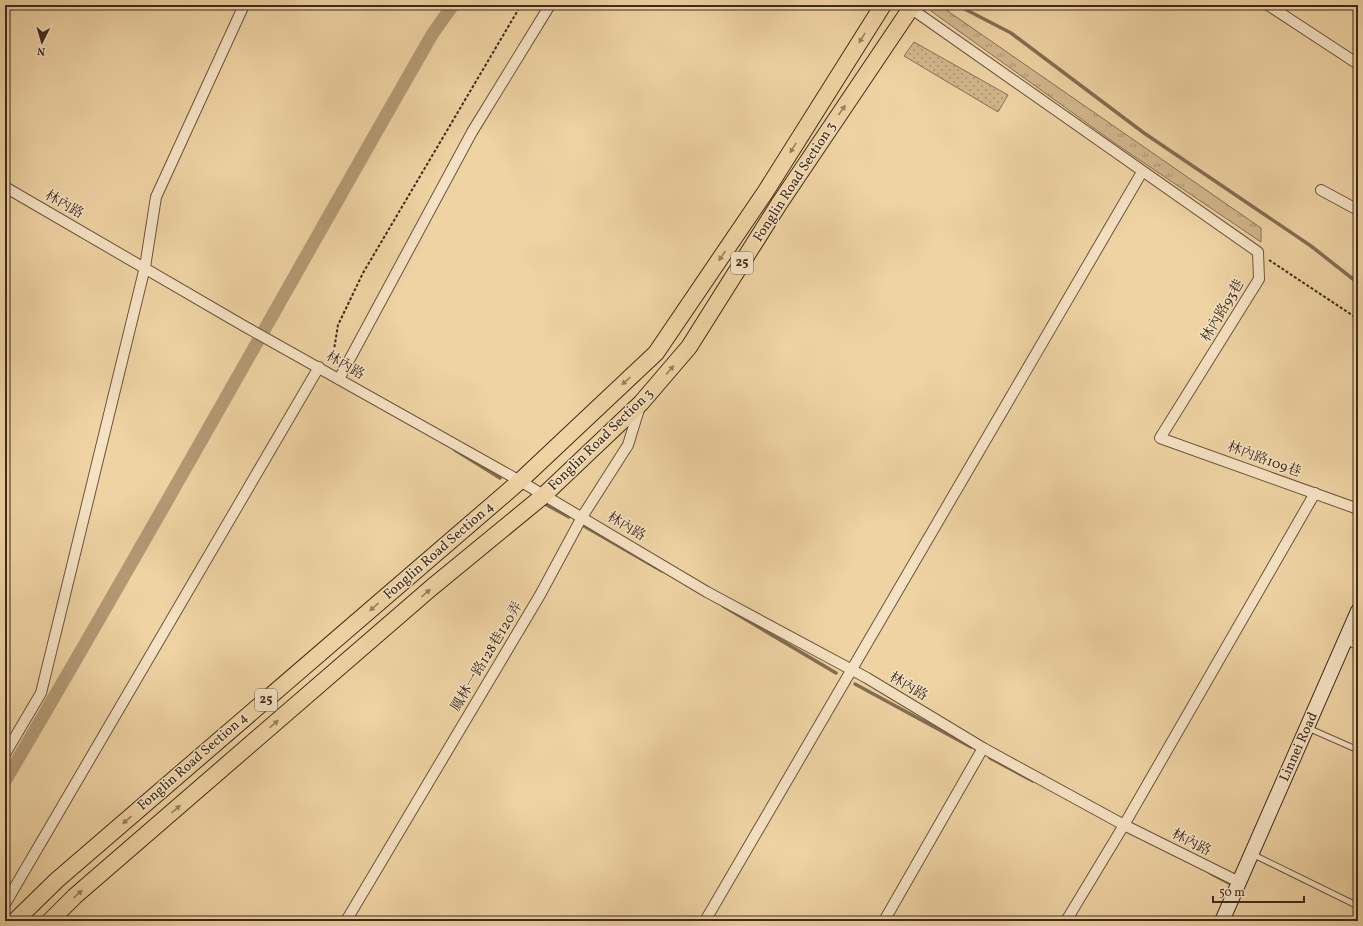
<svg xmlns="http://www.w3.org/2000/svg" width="1363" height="926" viewBox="0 0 1363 926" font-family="Vollkorn,'Noto Serif TC',serif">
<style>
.grass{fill:url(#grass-dots);stroke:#887054}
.park{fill:url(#park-tufts);stroke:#887054}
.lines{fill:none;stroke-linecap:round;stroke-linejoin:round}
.stream{stroke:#856d52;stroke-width:3.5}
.canal{stroke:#b39a75;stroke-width:13}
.lane-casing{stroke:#6b543e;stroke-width:7}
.street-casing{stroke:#6b543e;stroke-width:12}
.secondary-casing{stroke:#3f2a1d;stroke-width:16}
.primary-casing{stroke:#3f2a1d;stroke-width:18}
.path{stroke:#3f2a1d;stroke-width:2;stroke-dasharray:3 2;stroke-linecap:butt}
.lane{stroke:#f5e2c3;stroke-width:5}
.street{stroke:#f5e2c3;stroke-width:10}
.secondary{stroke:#f5e2c3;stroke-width:14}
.primary{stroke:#efd3a3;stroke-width:16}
.oneway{fill:#977e60}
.labels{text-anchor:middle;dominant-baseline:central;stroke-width:3;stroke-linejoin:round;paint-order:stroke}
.shield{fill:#f5e2c3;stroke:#76614f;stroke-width:1}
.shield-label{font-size:13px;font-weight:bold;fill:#3f2a1d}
.street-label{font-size:14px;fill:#3f2a1d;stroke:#f5e2c3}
</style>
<defs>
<pattern id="grass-dots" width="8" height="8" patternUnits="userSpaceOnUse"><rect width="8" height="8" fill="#d1b68c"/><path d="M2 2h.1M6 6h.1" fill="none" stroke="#ab9472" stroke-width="1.8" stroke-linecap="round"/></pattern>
<pattern id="park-tufts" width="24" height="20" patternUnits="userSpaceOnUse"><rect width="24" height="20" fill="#d1b68c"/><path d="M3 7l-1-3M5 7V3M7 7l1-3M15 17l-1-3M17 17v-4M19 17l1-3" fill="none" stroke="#ab9472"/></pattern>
</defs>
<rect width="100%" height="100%" fill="#efd3a3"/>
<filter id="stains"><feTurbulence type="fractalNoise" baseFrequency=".005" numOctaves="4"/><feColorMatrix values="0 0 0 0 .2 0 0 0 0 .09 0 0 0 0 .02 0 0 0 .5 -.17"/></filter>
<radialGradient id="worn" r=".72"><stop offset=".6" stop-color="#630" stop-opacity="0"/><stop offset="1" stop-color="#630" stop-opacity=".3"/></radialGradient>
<path class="grass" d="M914,42L1008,95L998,112L904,56Z"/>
<path class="park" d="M939,5L1261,228V242L1116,144L931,11Z"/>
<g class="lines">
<g class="stream">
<path d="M957,5L1011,33L1144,133L1311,246L1358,283"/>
<path d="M455,450L500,478"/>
<path d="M545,504L569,517"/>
<path d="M584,526L662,571"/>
<path d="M723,606L836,673"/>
<path d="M855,684L971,747"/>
<path d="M990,758L1033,781"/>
<path d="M1210,873L1229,883"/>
</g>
<path class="canal" d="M5,781C151,534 290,282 433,33L453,5"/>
<g class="lane-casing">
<g id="lane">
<path d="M1346,641L1358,647"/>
<path d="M1308,728L1358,750"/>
<path d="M1252,854L1358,906"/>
</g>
</g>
<g class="street-casing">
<g id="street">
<path d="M906,5L1258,252L1259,279L1160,438L1358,509"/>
<path d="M1268,5L1358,64"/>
<path d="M5,187L244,326L520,481L707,592L867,678L983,748L1124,825L1239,882"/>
<path d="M1321,190L1358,210"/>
<path d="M339,379L472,132L550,5"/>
<path d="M5,754L41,693L145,267L156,197L244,5"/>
<path d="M5,904L319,367"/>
<path d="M346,921L540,595L582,517L628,445L640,406"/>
<path d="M705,921L1142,172"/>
<path d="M884,921L983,748"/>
<path d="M1066,921L1124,825L1315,493"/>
</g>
</g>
<g class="secondary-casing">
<path id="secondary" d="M1222,921L1358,611"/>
</g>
<g class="primary-casing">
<g id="primary">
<path d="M15,921L57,880L520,481L656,353L766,191L883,5"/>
<path d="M50,921L75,896L431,588L543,496L641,403L689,347L779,204L913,5"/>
</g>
</g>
<g class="path">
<path d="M1269,260L1358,319"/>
<path d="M332,362L338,325L363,273L521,5"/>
</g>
<use href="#lane" class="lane"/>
<use href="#street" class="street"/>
<use href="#secondary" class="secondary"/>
<use href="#primary" class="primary"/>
</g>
<defs><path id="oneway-solid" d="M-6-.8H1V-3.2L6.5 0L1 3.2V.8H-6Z"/></defs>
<g class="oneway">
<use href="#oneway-solid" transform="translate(862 38) rotate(122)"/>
<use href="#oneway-solid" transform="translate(842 110) rotate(-56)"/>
<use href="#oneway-solid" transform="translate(793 148) rotate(122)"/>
<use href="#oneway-solid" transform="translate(722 256) rotate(124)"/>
<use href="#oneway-solid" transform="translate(670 370) rotate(-49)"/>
<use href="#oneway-solid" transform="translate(626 381) rotate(138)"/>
<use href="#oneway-solid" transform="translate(426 593) rotate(-41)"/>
<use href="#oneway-solid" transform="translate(374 607) rotate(139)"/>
<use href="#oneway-solid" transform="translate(274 724) rotate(-41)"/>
<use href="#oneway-solid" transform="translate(176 809) rotate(-41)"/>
<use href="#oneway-solid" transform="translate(127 820) rotate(139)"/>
<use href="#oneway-solid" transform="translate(78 894) rotate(-42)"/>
</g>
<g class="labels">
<g class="shield">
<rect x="731" y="252" width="22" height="22" rx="3"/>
<rect x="255" y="689" width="22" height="22" rx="3"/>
</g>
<g class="shield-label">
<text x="742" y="263">25</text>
<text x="266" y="700">25</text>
</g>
<g class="street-label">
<text transform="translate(795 182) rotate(-57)">Fonglin Road Section 3</text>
<text transform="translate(64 205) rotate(30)">林內路</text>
<text transform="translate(1223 311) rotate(-59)">林內路93巷</text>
<text transform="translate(345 366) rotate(30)">林內路</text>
<text transform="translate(601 440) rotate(-44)">Fonglin Road Section 3</text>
<text transform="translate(1264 460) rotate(20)">林內路109巷</text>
<text transform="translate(626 527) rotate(31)">林內路</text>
<text transform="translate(439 551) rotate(-41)">Fonglin Road Section 4</text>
<text transform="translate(487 657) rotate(-59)">鳳林一路128巷120弄</text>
<text transform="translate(908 687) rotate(31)">林內路</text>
<text transform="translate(1299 747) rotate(-66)">Linnei Road</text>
<text transform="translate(193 762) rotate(-41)">Fonglin Road Section 4</text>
<text transform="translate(1191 843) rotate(27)">林內路</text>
</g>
</g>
<rect width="1363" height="926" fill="none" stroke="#efd3a3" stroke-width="20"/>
<rect x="6" y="6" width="1351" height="914" fill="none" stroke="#3f2a1d" stroke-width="2"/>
<rect x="10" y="10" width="1343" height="906" fill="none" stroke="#3f2a1d"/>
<g transform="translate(42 42) rotate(185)" stroke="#f5e2c3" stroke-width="3" paint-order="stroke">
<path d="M0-3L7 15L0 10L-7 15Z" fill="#3f2a1d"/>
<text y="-6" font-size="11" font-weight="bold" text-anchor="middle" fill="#3f2a1d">N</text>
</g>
<path d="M1213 896v6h91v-6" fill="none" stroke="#3f2a1d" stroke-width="2"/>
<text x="1219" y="896" font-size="12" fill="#3f2a1d" stroke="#f5e2c3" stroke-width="3" paint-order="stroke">50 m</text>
<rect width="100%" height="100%" filter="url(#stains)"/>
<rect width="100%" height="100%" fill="url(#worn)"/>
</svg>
